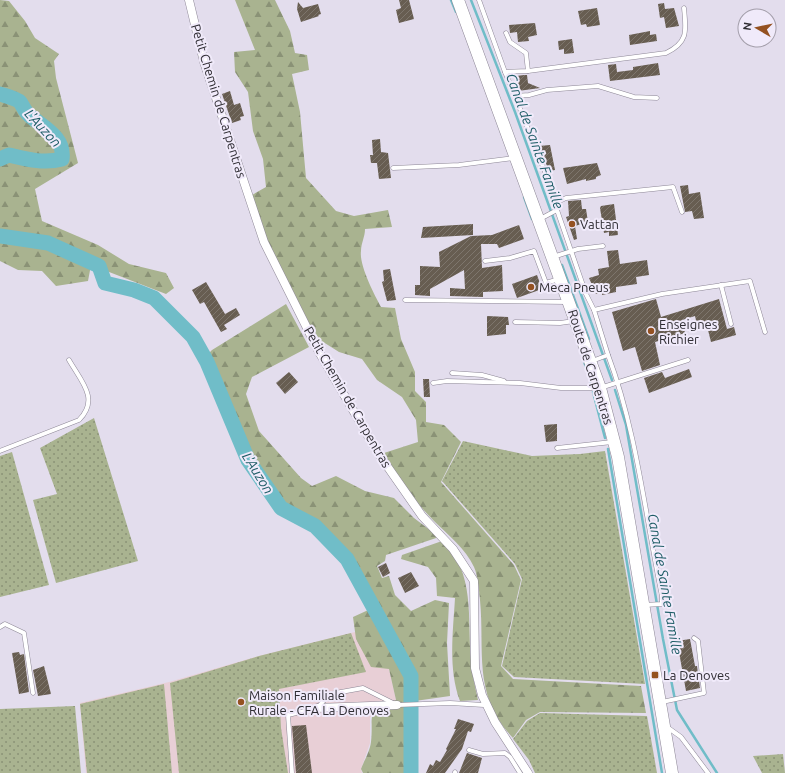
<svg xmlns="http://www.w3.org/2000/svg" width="785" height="773" viewBox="0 0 785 773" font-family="Ubuntu,sans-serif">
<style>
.education{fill:#e8cfd6}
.grass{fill:url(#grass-dots)}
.forest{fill:url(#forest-firs)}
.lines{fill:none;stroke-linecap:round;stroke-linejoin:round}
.stream{stroke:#70bdc8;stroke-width:2.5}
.river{stroke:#70bdc8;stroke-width:15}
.building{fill:url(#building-hatch)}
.service-casing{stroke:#8d8796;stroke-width:5}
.minor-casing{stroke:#8d8796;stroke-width:9}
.secondary-casing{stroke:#8d8796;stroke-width:13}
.service{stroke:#fff;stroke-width:4}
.minor{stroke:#fff;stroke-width:8}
.secondary{stroke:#fff;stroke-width:12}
.poi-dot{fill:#945121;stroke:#f0eafa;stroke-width:1.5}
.labels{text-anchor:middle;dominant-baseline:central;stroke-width:4;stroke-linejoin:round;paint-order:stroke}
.street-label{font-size:13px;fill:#2f2d33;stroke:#f0eafa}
.poi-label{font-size:13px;fill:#2f2d33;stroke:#f0eafa;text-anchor:start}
.water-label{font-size:14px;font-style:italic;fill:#1c5c65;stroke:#f0eafa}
</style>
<defs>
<pattern id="grass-dots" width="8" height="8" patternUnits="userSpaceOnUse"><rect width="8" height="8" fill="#a9b390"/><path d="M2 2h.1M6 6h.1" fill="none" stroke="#8a9276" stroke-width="1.8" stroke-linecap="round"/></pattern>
<pattern id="forest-firs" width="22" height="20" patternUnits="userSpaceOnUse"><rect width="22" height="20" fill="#a9b390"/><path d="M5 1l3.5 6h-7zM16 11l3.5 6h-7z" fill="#8a9276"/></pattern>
<pattern id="building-hatch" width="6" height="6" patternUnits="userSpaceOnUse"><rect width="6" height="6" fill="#675d51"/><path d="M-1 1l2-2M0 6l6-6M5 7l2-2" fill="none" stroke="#7e766d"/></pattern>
</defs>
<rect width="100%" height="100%" fill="#e3dded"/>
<path class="education" d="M355,632L389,669L396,700L370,717V743L361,769L362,773H86L80,703L169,682L259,656Z"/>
<g class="grass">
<path d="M94,418L138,561L56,583L33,500L57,494L40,448Z"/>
<path d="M463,441L532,456L580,454L605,451L645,684L514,677L502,666L522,579L515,564L442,481Z"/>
<path d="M12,452L49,585L0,597V456Z"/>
<path d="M351,633L366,672L279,689L281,728L288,773H179L170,683L259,656Z"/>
<path d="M164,684L172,773H87L80,704Z"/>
<path d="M75,706L81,773H0V709Z"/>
<path d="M540,713L647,716L657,773H535L529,760L513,739L527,721Z"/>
<path d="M783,754L785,773H762L753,756Z"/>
</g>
<g class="forest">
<path d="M0,0L9,1L25,21L35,38L59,54L54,61L56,78L78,163L35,189L42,221L98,245L129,264L166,273L174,288L166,294L91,265L88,281L56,286L42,271L18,270L0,261Z"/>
<path d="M235,0H275L290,31L295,53L307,55L309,70L292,74L300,112L306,178L336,211L354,216L388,210L392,227L365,229C365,237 361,243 361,251C359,265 374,294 381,307L395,308L401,339L415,372V391L426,402V422L444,425L461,442L441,482L514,565L521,580L501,666L513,679L641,686L646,713L540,712L526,720L513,738C472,695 485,652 480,600C479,590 478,576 474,567C466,549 448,535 434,521C414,501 398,478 384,453L418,442L416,420L402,397L377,380L362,359L339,352L320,340L303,315L269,246L252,195L266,187L263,159L253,131L248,92L235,72L234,52L255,50Z"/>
<path d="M286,304L309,347L252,377L246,394L259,431L301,478L312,486L336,476L365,491L394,498L414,518L439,537L386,555L385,561L377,566L382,578L389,576L395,595L411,611L435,600L449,603L447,643L450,696L415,701L413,773H363L361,769C364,761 370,751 371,742C374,715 364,710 396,700L389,669L371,667L356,639L353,617L377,606L351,557L318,522L285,506L252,458L206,356L212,350Z"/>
<path d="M442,541C476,572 467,619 471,660C472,673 475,687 478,700L460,701C448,669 453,632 455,598L437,596L436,578L428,567L401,559L402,555Z"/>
</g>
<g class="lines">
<g class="stream">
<path d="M451,0L456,12"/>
<path d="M471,0L515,112L612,380"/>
<path d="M524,197L532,219"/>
<path d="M562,265L589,339"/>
<path d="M582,355L591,383"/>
<path d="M615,390L626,425L663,639L677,710L717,773"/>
<path d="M593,392L605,438"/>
<path d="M608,449L662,773"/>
</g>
<g class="river">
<path d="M0,94C6,96 16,98 20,102C23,106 25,112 29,115C44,128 65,137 62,159C44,164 26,159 9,155L0,159"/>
<path d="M0,236L48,243L99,266L105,283L134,290L154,298L193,337L207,362L248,460L281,508L315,526L347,559L411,676V773"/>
</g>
</g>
<g class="building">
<path d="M399,0H409L414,19L399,23L396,10L401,8Z"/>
<path d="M298,2L303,8L318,4L321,14L318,15L319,16L301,22L297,9Z"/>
<path d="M664,3L665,9L674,8L679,26L666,28L664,17L660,18L658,4Z"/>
<path d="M597,8L600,25L587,27L586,24L581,25L578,11Z"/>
<path d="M535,23L537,35L528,37L529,41L518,42L517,32L510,33L509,25Z"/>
<path d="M650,31V35L656,34L657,41L630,45L629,35Z"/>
<path d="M572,39L574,53L564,54V49L559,50L558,41Z"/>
<path d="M658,63L660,75L610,81L608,65L616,64L617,72L633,70V67Z"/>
<path d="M524,75H527L528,83L540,88L518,91L516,76Z"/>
<path d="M230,91L234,105L240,103L244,116L240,117L241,120L232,123L222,94Z"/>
<path d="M380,139L381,152L388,153L391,178L379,179L377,163H371L370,155H373L372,140Z"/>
<path d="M550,145L555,170L549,171L539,146Z"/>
<path d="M597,163L601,175L596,177V179L586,181V179L567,184L563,168Z"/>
<path d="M688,185L689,194L700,192L704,218L694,219L692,211L685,212L680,186Z"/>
<path d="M581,200L582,209H586L588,222L575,226L577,239L574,240L566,217L569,216L568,201Z"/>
<path d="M614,204L618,235L609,236V232L604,233L600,208L601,206Z"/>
<path d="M473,224V235L421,238L423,227Z"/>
<path d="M519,225L524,239L499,248L497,244H481L482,268L502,265L503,291L483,292V297L450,296V288L465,289L464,270L430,289V296L415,295V285H420V266L440,267L439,252L471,236L492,235Z"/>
<path d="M618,250L620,264L647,260L649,275L636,277L637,284L616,287V292L602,295V292L596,294L589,278L599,275L598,269L609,267L607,251Z"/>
<path d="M390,269L396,300L387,301L382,282L384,281L383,270Z"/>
<path d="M537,275L542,289L517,298L512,284Z"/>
<path d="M206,282L225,314L236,308L240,315L224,325L227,329L221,332L204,302L200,304L192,290Z"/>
<path d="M656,299L661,317L719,299L727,329L734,327L736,335L711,342L707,326L698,329L695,316L682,320L685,333L655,342L660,365L642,371L635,347L623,351L612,312Z"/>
<path d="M487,316L508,317L509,325H506V334L487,336Z"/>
<path d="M689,369L692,377L649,393L644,378L662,372L665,378Z"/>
<path d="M289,372L298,382L285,394L276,383Z"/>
<path d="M423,379H429L430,397H424Z"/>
<path d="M557,424V441L546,442L544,425Z"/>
<path d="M386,563L390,573L383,577L378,567Z"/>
<path d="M411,572L419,586L405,593L398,578Z"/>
<path d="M690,639L695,666H697L700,688L686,691L677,641Z"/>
<path d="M19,652L20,655L24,654L29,692L19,694L12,653Z"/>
<path d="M44,666L51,694L38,696L33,670Z"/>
<path d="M458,719L474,724L471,732L468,731L462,749L445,773H426L430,764L433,766L436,760L440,762L447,750L446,749L456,729H454Z"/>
<path d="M306,725L312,773H296L292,726Z"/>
<path d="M467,753L482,758L478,773H459Z"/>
</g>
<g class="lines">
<g class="service-casing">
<g id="service">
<path d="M479,0L505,72L528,71L666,53C689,42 686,30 684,8"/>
<path d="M506,33L510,42L526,53L528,71"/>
<path d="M505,72L515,96L529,95L547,90L598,86L634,97L657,98"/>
<path d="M515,96L549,182L557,210L540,219"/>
<path d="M393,168L459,165L514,158"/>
<path d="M555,203L566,198L673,187L682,212"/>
<path d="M557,210L586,294L594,310"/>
<path d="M553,257L578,249L603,246"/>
<path d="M485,261L510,258L534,251L546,283L559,279"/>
<path d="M721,285L731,324"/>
<path d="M405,300L567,302"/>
<path d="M515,322L560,323L574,321"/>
<path d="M608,355C637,432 645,515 662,596V604L644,605"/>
<path d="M592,361L608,355L594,310L662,294L750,281L765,332"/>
<path d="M452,373L482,375L504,381"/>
<path d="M433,383L447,381L520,383L561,388H600L688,360"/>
<path d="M557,448L612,442"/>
<path d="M0,451L79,420C100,399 81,381 69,360"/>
<path d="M0,627L5,624L24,633L33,693"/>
<path d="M662,702L704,693L698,641L694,638"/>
<path d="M667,727L681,737L708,773"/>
<path d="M469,750L483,754L505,753L510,757L520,773"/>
<path d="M292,773L288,715L317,708L330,694L363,688L397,705L450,703L484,705"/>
<path d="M455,773V772"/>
</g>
</g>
<g class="minor-casing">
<g id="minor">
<path d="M189,0L204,62L264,242L319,352L378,453L422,516L453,549L474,581L475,668L482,695L495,722L528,773"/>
<path d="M317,708L397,705"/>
</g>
</g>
<g class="secondary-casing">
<path id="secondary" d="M458,0L600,388L618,457L672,773"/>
</g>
<use href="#service" class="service"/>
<use href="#minor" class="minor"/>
<use href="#secondary" class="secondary"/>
</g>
<g class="poi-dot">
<circle cx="572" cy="224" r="4"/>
<circle cx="531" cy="287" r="4"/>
<circle cx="651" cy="331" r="4"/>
<rect x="651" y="671" width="8" height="8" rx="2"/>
<circle cx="241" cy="702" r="4"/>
</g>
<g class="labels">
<g class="street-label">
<text transform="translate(219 101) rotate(73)">Petit Chemin de Carpentras</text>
<text transform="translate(591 367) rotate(72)">Route de Carpentras</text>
<text transform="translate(348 397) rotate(60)">Petit Chemin de Carpentras</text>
</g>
<g class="poi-label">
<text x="580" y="224">Vattan</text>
<text x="539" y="287">Meca Pneus</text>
<text x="659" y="324">Enseignes<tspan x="659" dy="15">Richier</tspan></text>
<text x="663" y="675">La Denoves</text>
<text x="249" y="695">Maison Familiale<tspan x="249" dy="15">Rurale - CFA La Denoves</tspan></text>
</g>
<g class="water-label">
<text transform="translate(43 128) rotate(47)">L'Auzon</text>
<text transform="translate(535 141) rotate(70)">Canal de Sainte Famille</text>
<text transform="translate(258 473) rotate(58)">L'Auzon</text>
<text transform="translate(665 584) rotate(80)">Canal de Sainte Famille</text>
</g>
</g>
<g transform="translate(757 28) rotate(279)"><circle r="19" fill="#f0eafa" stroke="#a39eaa"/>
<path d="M0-3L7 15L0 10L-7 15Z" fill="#945121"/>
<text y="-6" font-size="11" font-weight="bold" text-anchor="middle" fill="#2f2d33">N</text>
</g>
</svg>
